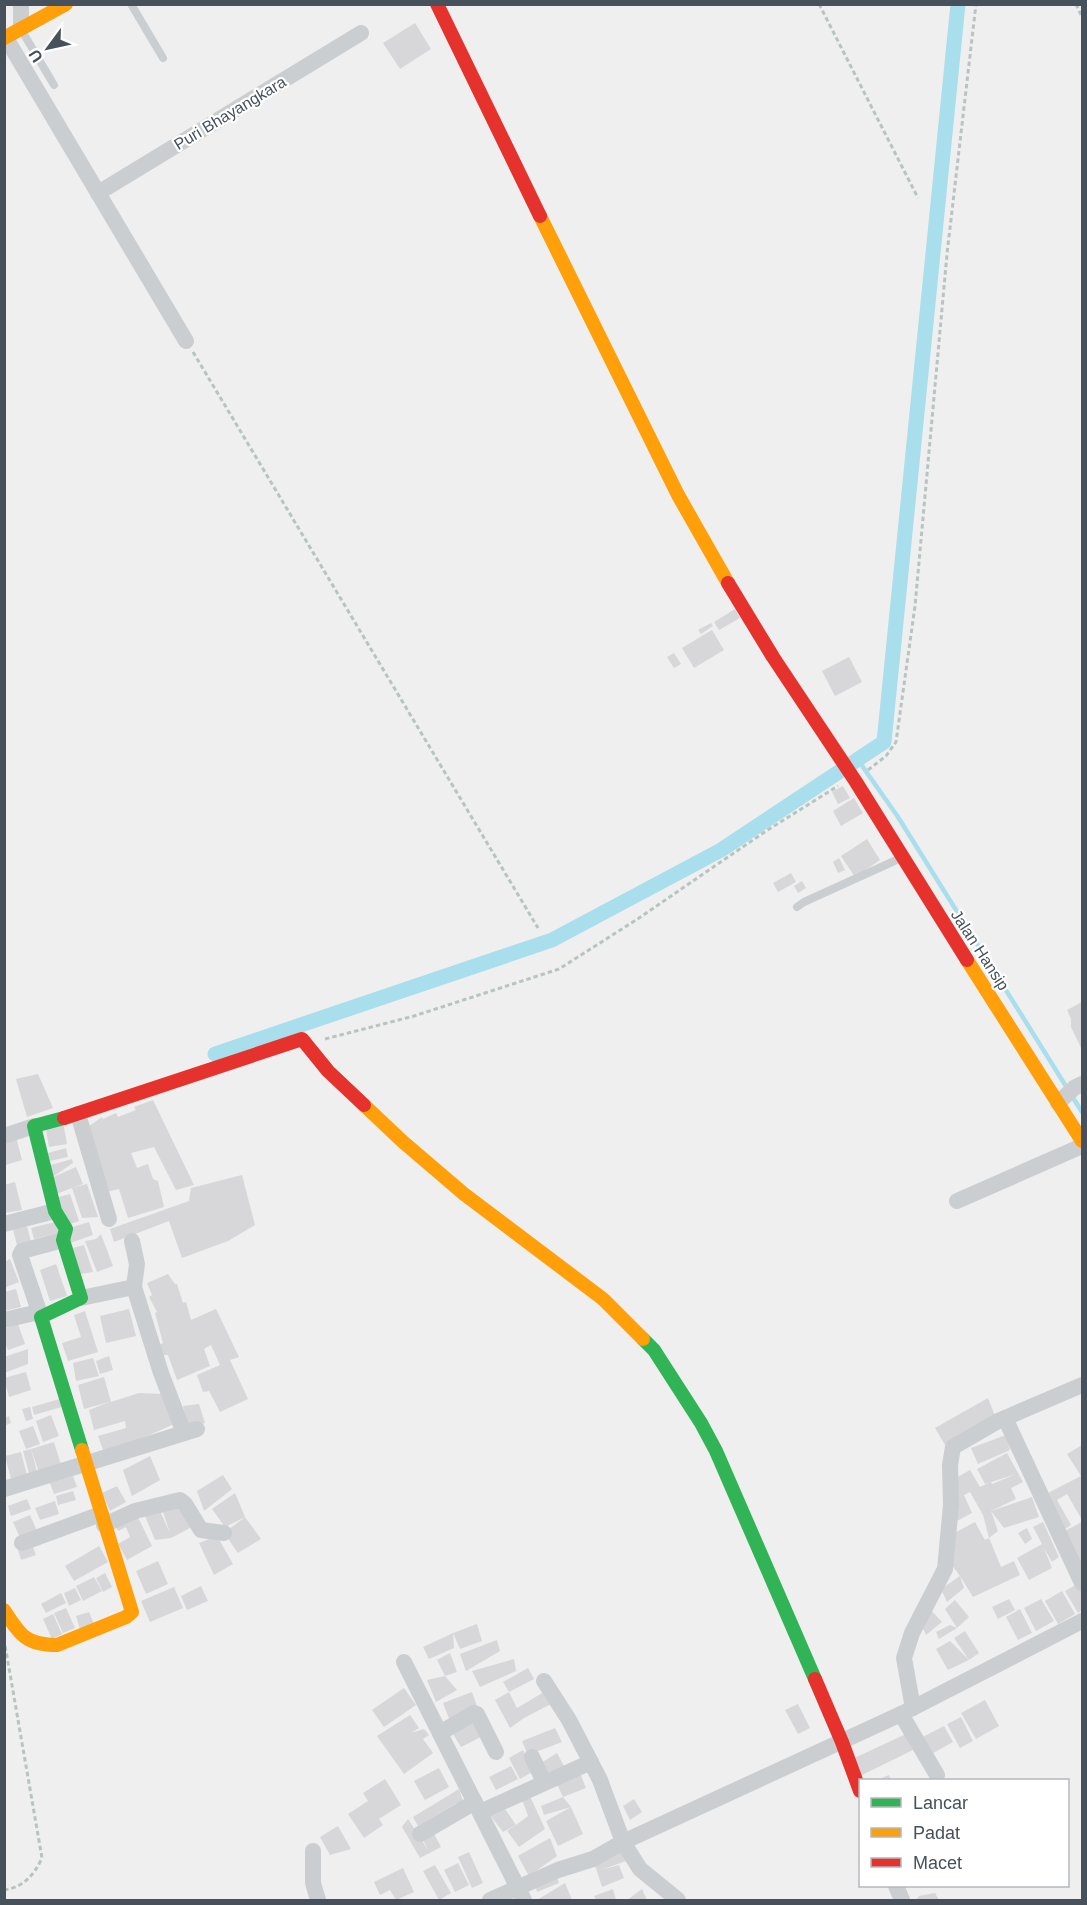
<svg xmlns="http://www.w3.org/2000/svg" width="1087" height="1905" viewBox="0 0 1087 1905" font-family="Arial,sans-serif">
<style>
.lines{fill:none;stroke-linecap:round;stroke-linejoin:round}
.stream{stroke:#a9deec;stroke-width:4.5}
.canal{stroke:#a9deec;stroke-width:15}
.building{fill:#d7d7d9}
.path{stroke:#b8c4c0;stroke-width:3;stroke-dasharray:4.5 3;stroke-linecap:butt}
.lane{stroke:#cbced0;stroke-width:8}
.street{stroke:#cbced0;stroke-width:16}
.fast{stroke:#30b455;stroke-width:14}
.slow{stroke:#ff9f0a;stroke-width:14}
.jam{stroke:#e5322d;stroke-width:14}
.labels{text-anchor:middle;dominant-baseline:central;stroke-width:4.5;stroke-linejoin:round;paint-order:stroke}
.street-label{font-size:16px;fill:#46515b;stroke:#fff}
</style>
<rect width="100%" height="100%" fill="#f0efef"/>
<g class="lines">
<path class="stream" d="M858,760L898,817L1082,1112"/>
<path class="canal" d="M215,1054L552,940L721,850L884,742L958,4"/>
</g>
<g class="building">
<path d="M415,23L431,49L400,69L383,43Z"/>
<path d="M735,609L740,618L719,630L714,622Z"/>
<path d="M711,623L713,626L701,634L698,630Z"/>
<path d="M712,630L724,650L694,668L682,648Z"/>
<path d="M674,653L681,664L674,668L667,657Z"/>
<path d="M849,657L862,682L835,696L822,671Z"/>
<path d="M843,786L850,798L838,804L832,792Z"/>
<path d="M854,798L863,813L841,826L833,811Z"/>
<path d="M867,839L880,860L855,877L841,856Z"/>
<path d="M839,858L845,870L838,873L833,862Z"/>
<path d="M791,873L796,882L778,892L773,883Z"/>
<path d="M802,881L806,888L798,893L794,886Z"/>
<path d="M1082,1002V1050L1071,1027V1019L1067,1010Z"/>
<path d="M38,1074L53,1108L27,1117L16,1079Z"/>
<path d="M153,1100L194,1185L176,1190L154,1147L131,1153L137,1168L148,1164L153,1179L158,1181L164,1207L128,1218L119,1189L106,1192L89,1126L102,1117L103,1119L116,1113L118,1117L136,1110L134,1107Z"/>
<path d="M63,1122L67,1144L49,1147L45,1125Z"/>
<path d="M16,1137L22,1160L6,1165L4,1141Z"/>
<path d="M66,1148L68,1157L50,1161L48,1153Z"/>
<path d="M72,1159L73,1163L51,1178L76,1167L83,1184L51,1196L44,1167Z"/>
<path d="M242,1175L255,1225L228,1241L182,1258L169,1221L114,1242L110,1229L189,1201L191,1188Z"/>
<path d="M15,1182L22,1210L4,1213V1185Z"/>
<path d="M87,1184L98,1217L82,1218L72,1188Z"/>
<path d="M70,1194L79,1221L67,1225L55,1198Z"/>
<path d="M55,1222L59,1233L34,1239L31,1228Z"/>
<path d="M89,1222L93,1235L70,1243L66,1229Z"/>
<path d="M27,1226L31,1242L17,1245L13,1230Z"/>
<path d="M101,1234L113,1266L97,1272L85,1241L96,1239Z"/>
<path d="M84,1245L93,1272L75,1275L73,1248Z"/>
<path d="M10,1259L19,1282L4,1288V1262Z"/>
<path d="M56,1264L67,1296L50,1301L40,1270Z"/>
<path d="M168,1274L175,1284H177L183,1303L186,1302L191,1320L216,1309L239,1357L230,1360L248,1399L220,1412L209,1391L203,1392L197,1375L220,1365L211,1345L204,1349L210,1366L177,1380L168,1355H161L159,1345L163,1343L155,1313L157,1312L149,1297L152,1295L147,1283Z"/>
<path d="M16,1289L21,1307L4,1311V1292Z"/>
<path d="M129,1309L136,1336L106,1343L100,1316Z"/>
<path d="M85,1311L98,1352L68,1361L62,1343L81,1337L74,1315Z"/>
<path d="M18,1324L25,1344L8,1350L4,1341V1329Z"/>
<path d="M28,1349V1364L4,1373V1357Z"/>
<path d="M109,1356L113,1370L100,1374L96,1361Z"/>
<path d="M93,1358L99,1376L76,1381L73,1363Z"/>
<path d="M26,1372L31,1390L9,1397L4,1378Z"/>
<path d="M104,1377L111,1402L139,1393L164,1394L174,1424L105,1455L98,1436L126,1428L125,1421L94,1430L89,1410L109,1402L84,1409L78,1385Z"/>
<path d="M63,1398L65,1406L34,1415L32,1407Z"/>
<path d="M988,1398L995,1416L945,1445L935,1428Z"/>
<path d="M199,1404L205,1423L187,1428L183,1406Z"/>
<path d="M30,1407L33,1419L26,1421L22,1409Z"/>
<path d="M51,1415L59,1436L43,1442L36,1421Z"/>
<path d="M9,1416L11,1423L4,1426V1418Z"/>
<path d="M33,1426L40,1444L26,1449L19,1431Z"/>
<path d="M1006,1435L1010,1450L978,1464L971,1448Z"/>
<path d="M54,1442L62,1468L40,1475L31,1449Z"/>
<path d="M1082,1445V1517L1081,1518L1067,1494L1057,1500L1071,1525L1065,1529L1046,1494L1081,1476L1067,1454Z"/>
<path d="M31,1449L38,1475L30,1477L23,1451Z"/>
<path d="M21,1452L27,1475L11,1479L5,1456Z"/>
<path d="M1007,1453L1023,1482L1011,1488L1016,1499L991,1511L1032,1497L1039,1517L1004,1528L991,1511L998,1531L989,1538L983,1515L970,1492L964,1495L972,1513L955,1522L945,1484L970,1470L980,1487L991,1482L992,1484L1016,1474L985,1484L977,1469Z"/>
<path d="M150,1456L160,1480L132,1496L123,1470Z"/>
<path d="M223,1475L232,1489L204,1511L197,1491Z"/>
<path d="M73,1476L77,1487L54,1494L50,1483Z"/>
<path d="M117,1486L126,1502L110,1511L102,1493Z"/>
<path d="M73,1491L76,1500L58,1505L56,1496Z"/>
<path d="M235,1493L245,1517L261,1539L238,1553L224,1533L245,1517L225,1527L212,1509Z"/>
<path d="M27,1499L31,1509L11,1516L8,1506Z"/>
<path d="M178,1500L190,1528L171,1538L155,1540L145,1516L159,1509L170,1533L163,1512Z"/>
<path d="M55,1501L59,1514L40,1520L35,1508Z"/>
<path d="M135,1511L152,1546L127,1560L118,1544L130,1537L126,1527L118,1531L113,1521Z"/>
<path d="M30,1515L38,1533L21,1540L13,1522Z"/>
<path d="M975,1522L985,1540L989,1538L1001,1567L1014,1561L1020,1575L973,1597L960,1576L964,1588L947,1602L941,1589L960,1576L946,1557L941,1540Z"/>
<path d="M1043,1522L1059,1557L1052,1562L1044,1548L1052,1568L1029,1580L1017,1558L1042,1544L1033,1527Z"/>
<path d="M1082,1522V1563L1075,1567L1059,1534Z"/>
<path d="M1027,1528L1032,1539L1025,1544L1018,1533Z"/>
<path d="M217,1536L233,1564L214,1575L199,1543Z"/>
<path d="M32,1545L36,1555L21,1560L18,1550Z"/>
<path d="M99,1546L108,1562L74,1581L65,1566Z"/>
<path d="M158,1561L168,1584L146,1594L136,1571Z"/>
<path d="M105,1573L112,1587L103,1592L96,1578Z"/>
<path d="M94,1577L102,1591L83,1601L76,1586Z"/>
<path d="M1077,1584L1082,1593V1610L1078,1613L1065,1591Z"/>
<path d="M201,1586L208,1601L187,1610L181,1596Z"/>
<path d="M174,1587L183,1608L150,1622L141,1601Z"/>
<path d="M75,1588L81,1600L69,1606L64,1593Z"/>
<path d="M1062,1591L1075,1614L1058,1624L1045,1601Z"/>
<path d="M61,1593L66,1603L46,1613L41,1604Z"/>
<path d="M1009,1599L1015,1610L998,1619L992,1607Z"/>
<path d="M1041,1599L1054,1621L1036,1631L1024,1608Z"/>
<path d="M955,1600L969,1617L957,1628L945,1609Z"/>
<path d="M926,1605L942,1622L926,1635L921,1625Z"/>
<path d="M66,1608L75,1628L63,1633L54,1613Z"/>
<path d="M1020,1609L1032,1633L1018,1640L1006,1617Z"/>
<path d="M89,1612L94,1624L80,1629L76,1616Z"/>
<path d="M53,1614L62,1634L52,1639L43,1619Z"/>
<path d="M477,1624L482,1641L460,1649L453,1633L454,1648L429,1659L423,1647L453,1633Z"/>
<path d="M950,1625L957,1628L939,1639L936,1632Z"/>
<path d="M965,1631L979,1653L969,1660L954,1638Z"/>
<path d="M497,1640L500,1651L466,1671L460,1654Z"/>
<path d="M950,1641L969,1660L948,1670L936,1649Z"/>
<path d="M450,1653L457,1672L445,1676L437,1660Z"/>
<path d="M514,1659L516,1671L480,1687L472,1671Z"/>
<path d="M528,1668L534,1679L509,1692L503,1682Z"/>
<path d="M445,1676L457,1690L436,1702L427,1680Z"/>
<path d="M404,1688L416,1705L384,1727L372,1710Z"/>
<path d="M472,1692L478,1709L450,1721L443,1703Z"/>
<path d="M509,1692L517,1708L544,1692L551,1704L524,1718L510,1728L495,1700Z"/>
<path d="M985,1700L999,1726L976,1739L961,1713Z"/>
<path d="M798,1704L810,1728L798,1734L785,1710Z"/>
<path d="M476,1714L483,1736L461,1747L450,1729Z"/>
<path d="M410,1715L419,1728L411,1733L424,1729L429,1735L423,1739L433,1753L404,1774L377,1736Z"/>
<path d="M961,1717L973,1741L960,1748L947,1724Z"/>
<path d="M944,1726L953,1742L926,1757L917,1740Z"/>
<path d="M555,1728L562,1742L528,1755L522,1741Z"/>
<path d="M906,1734L913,1750L860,1776L852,1759Z"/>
<path d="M523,1750L534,1771L520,1779L509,1758Z"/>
<path d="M557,1753L564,1766L547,1776L541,1763Z"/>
<path d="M511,1766L518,1779L496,1790L489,1777Z"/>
<path d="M439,1768L449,1787L425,1800L414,1781Z"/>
<path d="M578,1768L586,1788L563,1797L554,1778Z"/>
<path d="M889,1775L891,1780H877Z"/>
<path d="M385,1779L401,1805L379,1819L383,1825L364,1838L348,1814L368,1801L363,1793Z"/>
<path d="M459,1789L463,1801L455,1804L418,1826L413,1817Z"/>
<path d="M520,1794H529L545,1829L519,1847L507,1831L516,1825L503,1832L490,1815L503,1806L516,1825L528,1816Z"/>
<path d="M563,1797L571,1807L583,1834L558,1846L546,1821L571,1807L544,1815L541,1806Z"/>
<path d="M634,1799L642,1812L630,1820L623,1806Z"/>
<path d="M408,1819L428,1850L420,1834L431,1828L441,1847L420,1858L402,1827Z"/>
<path d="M338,1826L351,1849L330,1855L320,1837Z"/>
<path d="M550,1838L557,1856L529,1876L518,1856Z"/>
<path d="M621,1848L626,1861L601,1870L619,1865L624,1878L602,1887L593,1859Z"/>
<path d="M469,1852L483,1883L472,1888L458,1857Z"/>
<path d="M458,1863L469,1885L455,1892L444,1870Z"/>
<path d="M435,1865L451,1893L439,1900L423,1871Z"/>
<path d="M403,1868L414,1892L396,1900L390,1890L380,1895L374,1882Z"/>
<path d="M554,1870L559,1883L537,1892L533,1876Z"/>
<path d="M565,1883L572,1900H537Z"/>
<path d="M613,1889L616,1900H596L594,1896Z"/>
<path d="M642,1889L647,1900H627Z"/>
<path d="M935,1893L939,1900H916L919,1896Z"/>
</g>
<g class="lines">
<g class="path">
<path d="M819,4L918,198"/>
<path d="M1076,4L1082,17"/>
<path d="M193,352L538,928"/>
<path d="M868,770L886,756L896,742L915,606L947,254L976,4"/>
<path d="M325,1039L414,1016L559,969L636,920L766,831L838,786"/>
<path d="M4,1890C24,1887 34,1875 42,1858L5,1645"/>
</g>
<g class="lane">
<path d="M131,4L163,58"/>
<path d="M22,31L54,85"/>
<path d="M797,907L804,902L901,858"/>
</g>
<g class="street">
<path d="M21,29V4"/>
<path d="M6,38L186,341"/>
<path d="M98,193L361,33"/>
<path d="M1058,1103L1074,1088L1082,1084"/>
<path d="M78,1114L109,1219"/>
<path d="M4,1136L34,1126"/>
<path d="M957,1201L1082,1146"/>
<path d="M4,1224L55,1211"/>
<path d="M134,1287L161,1373L184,1433"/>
<path d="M81,1298L134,1287L137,1264L132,1241"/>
<path d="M41,1317L20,1255L22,1251L63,1240"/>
<path d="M4,1320L39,1312"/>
<path d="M1005,1418L1082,1583"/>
<path d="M4,1489L197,1429"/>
<path d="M104,1525L135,1511L180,1500L185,1504L201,1530L224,1533"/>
<path d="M22,1543L101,1514"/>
<path d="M404,1662L524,1900"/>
<path d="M544,1681L569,1720L600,1780L623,1842L640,1869L678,1900"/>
<path d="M913,1708L904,1658L912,1633L945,1569L951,1505L950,1465L953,1447L998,1421L1082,1385"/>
<path d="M901,1714L937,1775"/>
<path d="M440,1733L474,1713L477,1714L496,1752"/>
<path d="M532,1757L544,1782"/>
<path d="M480,1812L591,1762"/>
<path d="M420,1834L475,1802"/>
<path d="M313,1851V1883L318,1900"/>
<path d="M896,1886L902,1900"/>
<path d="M490,1900L558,1870L593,1859L623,1842L901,1714L1082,1621"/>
</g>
<g class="fast">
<path d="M64,1118L34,1126L55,1211L66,1229L63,1240L81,1298L41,1317L82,1450"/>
<path d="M643,1339L654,1350L701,1423L716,1451L815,1679"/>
</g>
<g class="slow">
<path d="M4,38L66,4"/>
<path d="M540,216L678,495L728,583"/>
<path d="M967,960L1082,1141"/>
<path d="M364,1105L402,1141L464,1194L603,1299L643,1339"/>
<path d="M4,1610C20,1635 26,1645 57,1645L126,1617L132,1612L82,1450"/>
</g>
<g class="jam">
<path d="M437,4L540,216"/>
<path d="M728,583L773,657L856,782L967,960"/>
<path d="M64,1118L302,1039L328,1071L364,1105"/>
<path d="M815,1679L842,1742L860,1791"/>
</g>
</g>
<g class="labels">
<g class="street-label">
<text transform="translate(230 113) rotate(-31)">Puri Bhayangkara</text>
<text transform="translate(980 950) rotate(57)">Jalan Hansip</text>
</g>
</g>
<rect width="1087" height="1905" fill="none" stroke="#46515b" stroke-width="12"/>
<rect x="859" y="1779" width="210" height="108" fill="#ffffff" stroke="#b5b9bd" stroke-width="1.5"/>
<rect x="871" y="1798" width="30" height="9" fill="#30b455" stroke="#b5b9bd" stroke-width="1.5"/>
<text x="913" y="1809" font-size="18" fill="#46515b">Lancar</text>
<rect x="871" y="1828" width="30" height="9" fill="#ff9f0a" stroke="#b5b9bd" stroke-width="1.5"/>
<text x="913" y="1839" font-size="18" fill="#46515b">Padat</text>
<rect x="871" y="1858" width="30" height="9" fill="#e5322d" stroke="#b5b9bd" stroke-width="1.5"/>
<text x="913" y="1869" font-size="18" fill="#46515b">Macet</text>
<g transform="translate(48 48) rotate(237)" stroke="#ffffff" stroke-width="4.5" paint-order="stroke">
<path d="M0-4.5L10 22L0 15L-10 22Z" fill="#46515b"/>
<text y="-9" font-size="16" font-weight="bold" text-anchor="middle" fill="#46515b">U</text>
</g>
</svg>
